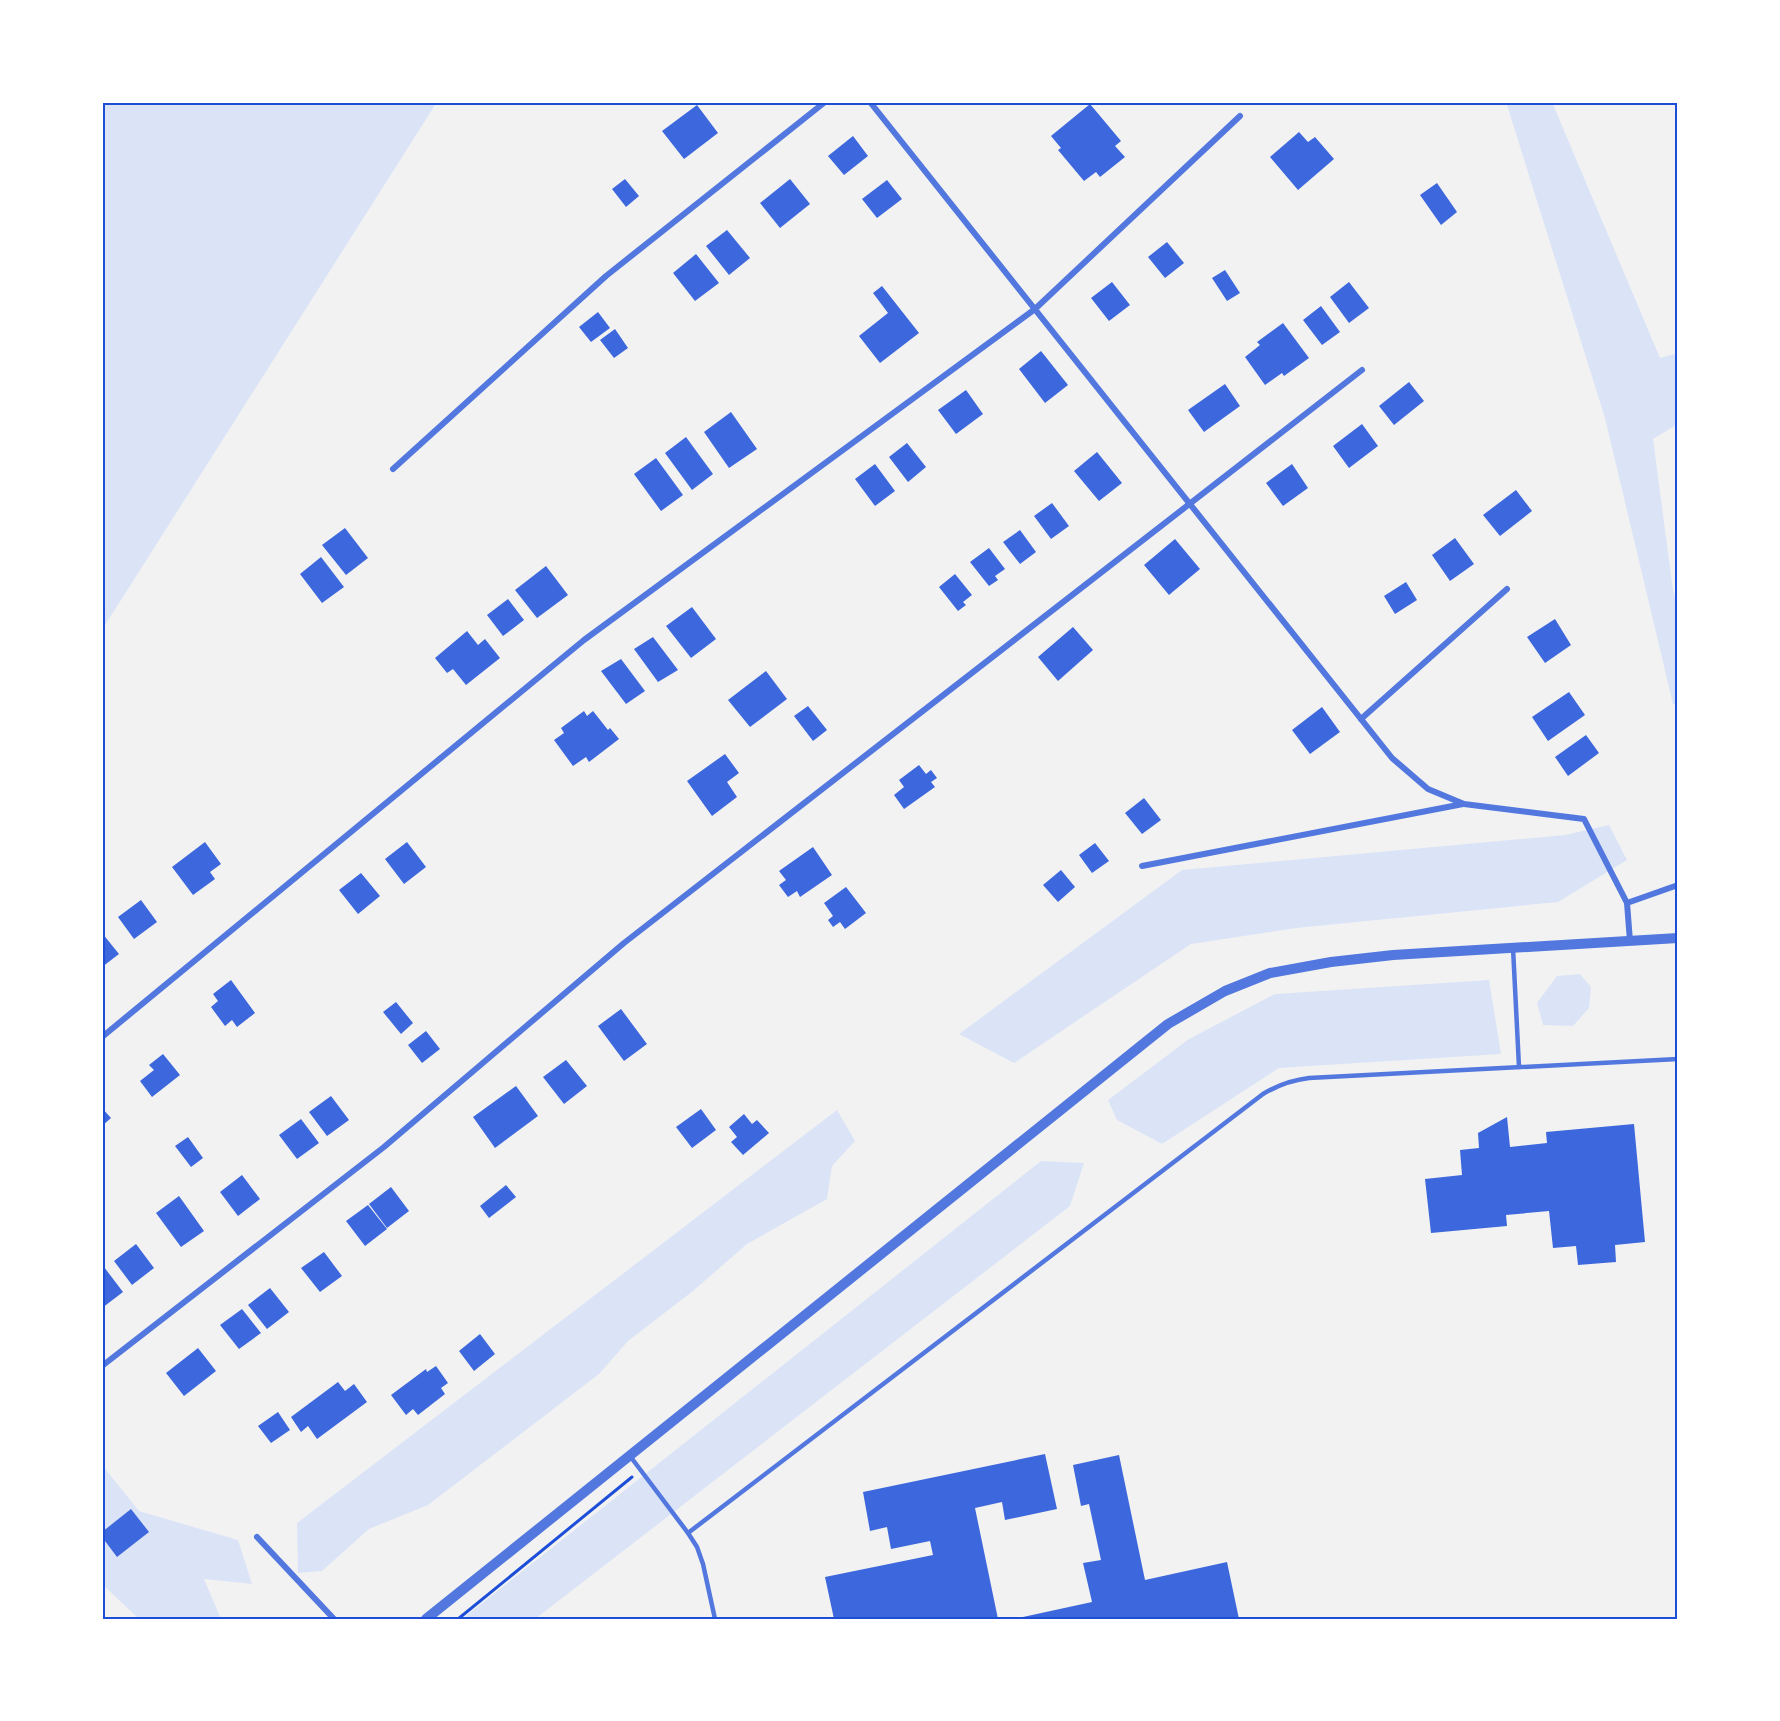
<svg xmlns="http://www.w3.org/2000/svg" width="1780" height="1721" viewBox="0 0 1780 1721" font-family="Overpass,sans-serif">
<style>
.green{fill:#dbe4f7}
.building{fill:#3d67dc}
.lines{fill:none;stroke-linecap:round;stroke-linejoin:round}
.path{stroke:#1d4ed8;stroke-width:3}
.service{stroke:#5277de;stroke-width:4.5}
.minor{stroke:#5277de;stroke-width:6}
.tertiary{stroke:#5277de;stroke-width:10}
.neatline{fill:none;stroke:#1d4ed8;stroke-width:2}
</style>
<rect width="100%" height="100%" fill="#f2f2f2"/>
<g class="green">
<path d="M102,102H437L102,630Z"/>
<path d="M1506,102H1552L1660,358L1678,353V424L1653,439L1673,590L1678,609V704H1673L1605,418Z"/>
<path d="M1609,825L1627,860L1558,902L1296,928L1191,944L1014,1063L959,1034L1182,870L1565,835Z"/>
<path d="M1580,974L1591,987L1589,1008L1573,1026L1543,1025L1537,1003L1557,976Z"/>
<path d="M1489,980L1501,1054L1279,1068L1162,1144L1117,1120L1108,1100L1189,1039L1275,994Z"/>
<path d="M837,1110L855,1141L832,1166L827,1199L747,1244L693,1291L628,1341L599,1374L428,1505L369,1529L322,1571L298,1573L297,1523Z"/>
<path d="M1041,1161L1084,1163L1070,1206L535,1619H462Z"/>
<path d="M102,1465L139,1511L238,1540L252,1584L204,1579L221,1619H139L102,1584Z"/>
</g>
<g class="building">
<path d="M1090,104L1121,141L1115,146L1125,157L1100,177L1096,172L1084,181L1058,150L1061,148L1051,136Z"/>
<path d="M697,105L718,133L684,159L662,131Z"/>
<path d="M1299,132L1308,142L1315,137L1334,159L1298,190L1270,157Z"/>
<path d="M853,136L868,156L844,175L828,156Z"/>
<path d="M625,179L639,196L626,207L612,189Z"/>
<path d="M790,179L810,204L780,228L760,203Z"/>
<path d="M887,180L902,199L877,218L862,199Z"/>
<path d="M1437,183L1457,212L1441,225L1420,195Z"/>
<path d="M727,230L750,258L729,275L706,246Z"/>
<path d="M1167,242L1184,263L1165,278L1148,257Z"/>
<path d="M696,254L719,283L695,301L673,273Z"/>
<path d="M1225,270L1240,293L1227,301L1212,278Z"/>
<path d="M1112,282L1130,305L1109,321L1091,298Z"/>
<path d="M1349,282L1369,308L1349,323L1330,297Z"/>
<path d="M882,286L919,333L880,363L859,336L888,313L873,293Z"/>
<path d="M1321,306L1340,332L1322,345L1303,320Z"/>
<path d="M598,312L610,328L591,342L579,327Z"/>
<path d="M1283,323L1309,358L1284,376L1282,373L1265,385L1245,357L1260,345L1257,342Z"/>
<path d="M615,329L628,348L614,358L600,340Z"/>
<path d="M1041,351L1068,385L1045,403L1019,369Z"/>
<path d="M1409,382L1424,401L1394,425L1379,406Z"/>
<path d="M1225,384L1240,406L1204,432L1188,410Z"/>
<path d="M966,390L983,414L956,434L938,410Z"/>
<path d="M731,412L757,449L729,468L704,432Z"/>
<path d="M1362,424L1378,446L1349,468L1333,446Z"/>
<path d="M686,437L713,474L692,490L665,453Z"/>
<path d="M907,443L926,467L908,482L889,457Z"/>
<path d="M1097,452L1122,483L1099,501L1074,471Z"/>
<path d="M656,458L683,495L661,511L634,474Z"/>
<path d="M875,464L895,491L875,506L855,479Z"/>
<path d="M1292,464L1308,488L1283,506L1266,483Z"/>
<path d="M1516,490L1532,511L1500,536L1483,515Z"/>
<path d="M1052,503L1069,526L1051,539L1034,516Z"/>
<path d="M345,528L368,558L346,575L322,545Z"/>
<path d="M1020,530L1036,552L1020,564L1003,542Z"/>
<path d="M1455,538L1474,564L1450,581L1432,555Z"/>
<path d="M1175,539L1200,569L1169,595L1144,565Z"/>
<path d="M989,548L1005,569L995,576L998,580L989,586L970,562Z"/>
<path d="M321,557L344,587L322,603L300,574Z"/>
<path d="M546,566L568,595L537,618L515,590Z"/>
<path d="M955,574L972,595L963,602L966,605L958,611L939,587Z"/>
<path d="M1406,582L1417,600L1395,614L1384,596Z"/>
<path d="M508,599L524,620L503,636L487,615Z"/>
<path d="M692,607L716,639L691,658L666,626Z"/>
<path d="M1555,619L1571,645L1545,663L1527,637Z"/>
<path d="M1073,627L1093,650L1058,681L1038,657Z"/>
<path d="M467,631L478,645L485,639L500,658L466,685L453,669L447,673L435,658Z"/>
<path d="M653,637L678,670L658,682L634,649Z"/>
<path d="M621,659L645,691L626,704L601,671Z"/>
<path d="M766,671L787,699L750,727L728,700Z"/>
<path d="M1569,692L1585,715L1548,741L1532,717Z"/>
<path d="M808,706L827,730L813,741L794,716Z"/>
<path d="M1322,707L1340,732L1310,754L1292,730Z"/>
<path d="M584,711L587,716L593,711L608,730L610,728L619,739L589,762L586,757L573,766L554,740L564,733L561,728Z"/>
<path d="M1586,735L1599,753L1568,776L1555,757Z"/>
<path d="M725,754L739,773L727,782L737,797L712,816L687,781Z"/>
<path d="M919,765L926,774L931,770L937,778L931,782L935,787L904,809L894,795L904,787L899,780Z"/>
<path d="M1144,798L1161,820L1142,834L1125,813Z"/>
<path d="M205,842L221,864L210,872L215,879L193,895L172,867Z"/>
<path d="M407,842L426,867L404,884L385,859Z"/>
<path d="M1095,843L1109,861L1092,873L1079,855Z"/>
<path d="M813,847L832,875L800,897L797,891L788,897L779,885L786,880L779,871Z"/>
<path d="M1061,870L1075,887L1058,902L1043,885Z"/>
<path d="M361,873L380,896L358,914L339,890Z"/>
<path d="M846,887L866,913L845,929L840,922L833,927L828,920L833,916L824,903Z"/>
<path d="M141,900L157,922L134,939L118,917Z"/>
<path d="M102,933L119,954L102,967Z"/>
<path d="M231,980L255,1013L237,1027L232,1020L225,1026L211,1007L218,1001L213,994Z"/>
<path d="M396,1002L413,1023L401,1034L383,1012Z"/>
<path d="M621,1009L647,1044L624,1061L598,1026Z"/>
<path d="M426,1031L440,1049L422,1063L408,1045Z"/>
<path d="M163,1054L180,1075L152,1097L140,1081L154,1070L149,1065Z"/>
<path d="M566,1060L587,1086L564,1104L543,1077Z"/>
<path d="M516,1086L538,1116L495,1148L473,1117Z"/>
<path d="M331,1096L349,1120L327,1136L309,1112Z"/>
<path d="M102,1108L111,1118L102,1126Z"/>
<path d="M701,1109L716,1130L692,1148L676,1127Z"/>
<path d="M744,1114L752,1124L757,1120L769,1133L743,1155L731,1142L737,1137L729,1127Z"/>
<path d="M1507,1117L1510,1147L1547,1143L1546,1132L1634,1124L1645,1242L1615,1245L1616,1262L1578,1265L1576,1246L1553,1248L1549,1211L1506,1215L1507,1226L1431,1233L1425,1179L1462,1175L1460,1150L1479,1148L1478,1133Z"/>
<path d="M301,1119L319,1143L297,1159L279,1135Z"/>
<path d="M188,1137L203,1158L191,1167L175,1146Z"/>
<path d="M242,1175L260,1199L238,1216L220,1192Z"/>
<path d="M506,1185L516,1197L489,1218L480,1206Z"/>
<path d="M391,1187L409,1211L387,1228L369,1204Z"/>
<path d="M179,1196L204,1231L181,1247L156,1213Z"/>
<path d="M368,1205L387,1229L365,1246L346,1221Z"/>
<path d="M136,1244L154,1268L132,1285L114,1261Z"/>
<path d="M324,1252L342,1276L320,1292L301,1268Z"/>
<path d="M104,1267L123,1292L102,1308V1269Z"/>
<path d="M270,1288L289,1312L267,1329L248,1305Z"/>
<path d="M242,1309L261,1333L239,1349L220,1325Z"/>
<path d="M480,1334L495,1354L474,1371L459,1351Z"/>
<path d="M198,1348L216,1371L184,1396L166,1373Z"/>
<path d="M436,1366L448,1383L441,1388L445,1394L418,1415L413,1409L406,1415L391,1395L426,1369L427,1372Z"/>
<path d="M338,1382L345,1391L354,1384L367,1402L317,1439L308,1426L301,1432L291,1417Z"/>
<path d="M278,1412L290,1430L271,1443L258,1426Z"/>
<path d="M1045,1454L1057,1509L1005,1520L1002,1502L975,1508L998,1619H834L825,1577L933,1555L930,1541L891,1549L887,1527L870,1531L863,1492Z"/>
<path d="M1119,1455L1145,1580L1227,1562L1239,1619H1014L1092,1602L1083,1563L1101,1560L1089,1504L1081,1506L1073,1465Z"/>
<path d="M131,1509L149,1532L117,1557L102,1537V1532Z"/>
</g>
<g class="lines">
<path class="path" d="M458,1619L632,1477"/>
<g class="service">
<path d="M1513,948L1519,1067"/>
<path d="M630,1456L688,1533L697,1547L703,1564L715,1619"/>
<path d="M688,1533L1263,1094C1278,1085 1292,1080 1309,1078L1678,1059"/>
</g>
<g class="minor">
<path d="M870,102L1392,758L1428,789L1464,804L1584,819L1627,903"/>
<path d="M393,469L606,276L825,102"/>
<path d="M1361,719L1507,589"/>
<path d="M1142,866L1463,804"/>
<path d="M1630,941L1627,903L1678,885"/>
<path d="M102,1037L584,640L1035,309L1240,116"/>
<path d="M102,1366L384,1147L624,943L1362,370"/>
<path d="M257,1537L334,1619"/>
</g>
<path class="tertiary" d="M426,1619L1168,1024L1225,991L1270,973L1331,962L1393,955L1678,938"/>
</g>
<rect width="1780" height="1721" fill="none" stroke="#ffffff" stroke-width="207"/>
<rect x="104" y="104" width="1572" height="1514" class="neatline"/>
</svg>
